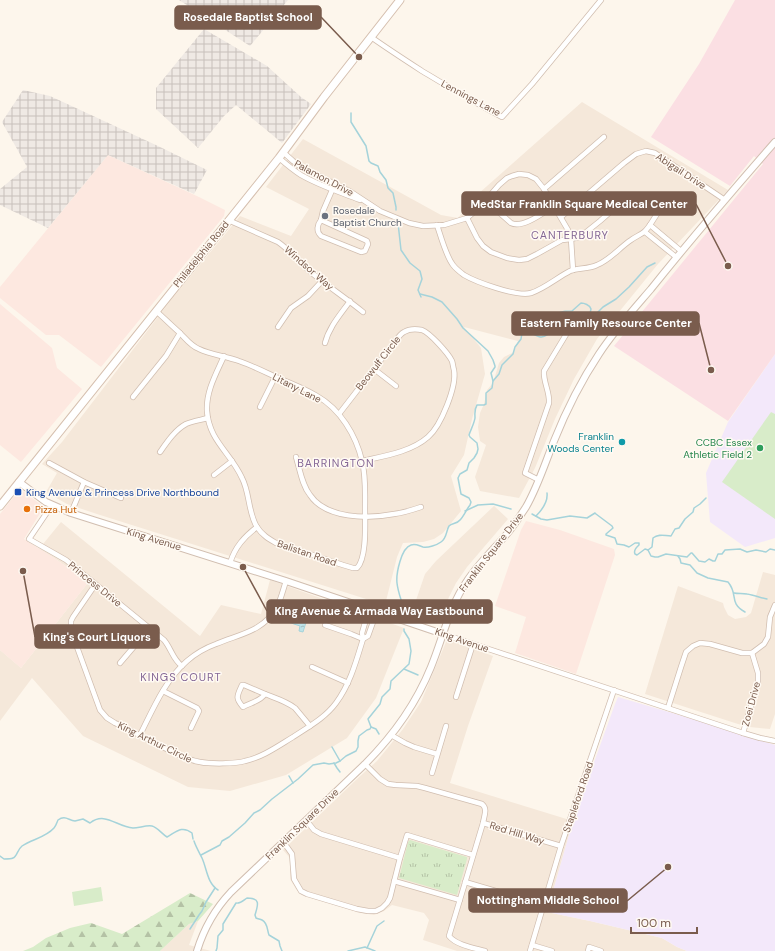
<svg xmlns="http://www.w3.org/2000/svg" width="775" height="951" viewBox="0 0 775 951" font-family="'DM Sans',sans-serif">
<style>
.residential{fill:#f5e8da}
.commercial{fill:#fde8e0}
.industrial{fill:url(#industrial-grid)}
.education{fill:#f3e8fa}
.medical{fill:#fbdfe3}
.grass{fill:#d8ecc9}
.forest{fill:url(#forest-firs)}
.park{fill:url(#park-tufts)}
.water{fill:url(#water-ripples);stroke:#a5d3da}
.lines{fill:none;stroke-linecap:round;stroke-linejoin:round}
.stream{stroke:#a5d3da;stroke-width:1.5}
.minor-casing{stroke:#d1beb0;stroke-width:6}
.tertiary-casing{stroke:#d1beb0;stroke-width:8}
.secondary-casing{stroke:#d6c0b0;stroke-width:9}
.minor{stroke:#fff;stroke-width:4.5}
.tertiary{stroke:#fff;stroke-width:6}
.secondary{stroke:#fff;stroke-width:7}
.worship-dot{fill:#6b7280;stroke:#fffaf3;stroke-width:1.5}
.culture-dot{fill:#0f9aa8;stroke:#fffaf3;stroke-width:1.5}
.leisure-dot{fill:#2e9e5b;stroke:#fffaf3;stroke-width:1.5}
.transit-dot{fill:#1a4fb4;stroke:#fffaf3;stroke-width:1.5}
.food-dot{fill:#e8710a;stroke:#fffaf3;stroke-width:1.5}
.labels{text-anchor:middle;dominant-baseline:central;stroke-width:3;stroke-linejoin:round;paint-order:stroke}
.street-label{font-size:10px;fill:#7a5c4d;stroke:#fffaf3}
.worship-label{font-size:10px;fill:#5b616d;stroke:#fffaf3;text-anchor:start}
.culture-label{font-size:10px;fill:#0d838f;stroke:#fffaf3;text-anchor:end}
.leisure-label{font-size:10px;fill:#27864d;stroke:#fffaf3;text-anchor:end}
.transit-label{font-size:10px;fill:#164399;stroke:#fffaf3;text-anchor:start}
.food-label{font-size:10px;fill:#c56008;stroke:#fffaf3;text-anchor:start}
.neighbourhood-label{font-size:11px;letter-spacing:1px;fill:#846695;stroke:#fffaf3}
.leader{fill:none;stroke:#7a5c4d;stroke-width:1.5}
.callout-dot{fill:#7a5c4d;stroke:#fffaf3;stroke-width:1.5}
.callout{fill:#7a5c4d;stroke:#7a5c4d;stroke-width:1.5}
.callout-label{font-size:11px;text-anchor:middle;font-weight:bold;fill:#fff}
</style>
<defs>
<pattern id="industrial-grid" width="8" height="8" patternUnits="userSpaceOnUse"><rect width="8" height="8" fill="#efe9e4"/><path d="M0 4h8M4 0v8" fill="none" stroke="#c7c0bb"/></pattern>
<pattern id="forest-firs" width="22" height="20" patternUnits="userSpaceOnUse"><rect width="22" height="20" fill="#d8ecc9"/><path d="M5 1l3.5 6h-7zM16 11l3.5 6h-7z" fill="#b4c2a5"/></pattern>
<pattern id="park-tufts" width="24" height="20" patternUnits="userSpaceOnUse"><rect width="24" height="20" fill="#d8ecc9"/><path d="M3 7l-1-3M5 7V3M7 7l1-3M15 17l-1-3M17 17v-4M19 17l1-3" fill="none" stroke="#b4c2a5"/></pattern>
<pattern id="water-ripples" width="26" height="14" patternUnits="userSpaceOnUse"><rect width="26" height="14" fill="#bfe3e8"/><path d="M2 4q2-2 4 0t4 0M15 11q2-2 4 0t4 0" fill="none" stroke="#a0bbbe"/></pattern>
</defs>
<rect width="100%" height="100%" fill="#fdf6ec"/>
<g class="residential">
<path d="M582,102L728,190L658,264L597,339L574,379L555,419L535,468L519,498L480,491L475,477L486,445L480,441L478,427L480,413L484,404L487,390L493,383L499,363L504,357L514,352L518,341L464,327L481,348L485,374L472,419L464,455L451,476L461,511L443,533L434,539L423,542L403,543L397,557L385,605L97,514L67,504L46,492L57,473L42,464L62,442L171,300L240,216L291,236L309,209L266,187L303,139L441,215L458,218L478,194Z"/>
<path d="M494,506L508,519L484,547L467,567L456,583L449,597L439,621L412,612L425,574L436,561Z"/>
<path d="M61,522L200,636L221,605L261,614L270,580L404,628L376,698L347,738L286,775L230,791L188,787L83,736L32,678L0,721V650L21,668L87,584L77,574L54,558L39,549Z"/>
<path d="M763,572L775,575V714L770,729L750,727L738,724L645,694L678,586L723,603L724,607L728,615L735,619L746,617L751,613Z"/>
<path d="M448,640L493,656L468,726L450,783L573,821L547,912L590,921L662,938L677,947L687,951H457L423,940L429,920L424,913L392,905L384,911L374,915L361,913L302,895L296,889L290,879V858L283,850L357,779L377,761L403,729L421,702L446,642Z"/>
<path d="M198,921L189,945L211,951H160L189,924Z"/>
</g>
<g class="commercial">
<path d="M108,155L199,197L225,210L224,216L101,367L59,335H46L0,298V287Z"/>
<path d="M0,304L52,348L57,368L82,389L21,462L0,445Z"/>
<path d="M20,489L44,507L24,539L54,558L77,574L87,584L21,668L0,650V514Z"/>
<path d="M526,521L560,530L614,549L615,555L576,674L515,653L526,617L495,606L521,530Z"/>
</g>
<g class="industrial">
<path d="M179,0H288L250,46Z"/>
<path d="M204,29L267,66L301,97L311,104L282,143L236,105L224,116L198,148L156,109V88Z"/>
<path d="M23,90L50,96L158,146L207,170L194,194L108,155L48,228L0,205V189L27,167L2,122Z"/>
</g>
<g class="education">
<path d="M775,354V538L745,547L710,522L706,473L728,422Z"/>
<path d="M618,697L689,718L775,745V951H687L677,947L662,938L590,921L547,912L573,821L615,704Z"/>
</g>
<path class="medical" d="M735,0H775V354L728,421L614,346L763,164L754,156L730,186L651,137L699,64Z"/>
<g class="grass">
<path d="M771,412L775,414V519L722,482Z"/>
<path d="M101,887L103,901L74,906L72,892Z"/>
</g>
<path class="forest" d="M190,893L213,904L198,921L189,924L160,951H23L33,947L46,938L70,928L91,923L122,934Z"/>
<path class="park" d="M410,840L467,857V859L457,895L399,878L408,842Z"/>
<path class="water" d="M291,614L307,619L303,632L299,631L300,626L288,622Z"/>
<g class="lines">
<g class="stream">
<path d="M351,113V122L366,146L369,161L371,163L378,166L380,172L386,180L388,188L393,193L396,207V210"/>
<path d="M398,223L401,250L410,263L420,271L422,279L418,290L421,297"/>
<path d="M549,331L550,330V326C555,322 552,326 554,320C556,311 564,311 572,311L581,303C584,303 590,305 591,309C591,309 590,313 590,314L592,316H594L603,307L616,299L629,287L647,267L655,263"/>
<path d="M493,381L499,374L502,365L513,354L515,347L521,339L522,333L527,331C534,334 540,340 547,335"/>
<path d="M465,511L478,505L493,504L511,509"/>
<path d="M532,514L541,519L547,520L570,516L587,518L595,513L596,514L612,526L613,528L606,534V535L615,538L617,544L624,545L629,547L635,543H639V545C637,547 633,550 635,554L637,555L645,549L648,550L652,547L653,538C659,533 665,536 671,536L675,529L679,528L685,519L693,512L694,508L700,504L706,498"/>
<path d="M536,516C542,510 548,501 547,493"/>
<path d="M648,550L651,556L655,557H658L666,554L687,557L691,553H692L699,561L705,562L709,559L713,561H715L718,554H722L725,550L740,549L747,552L756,550L766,552L770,549L775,550"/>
<path d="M678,556L680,559L681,563L690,565L697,573L708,578L728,582C739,595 728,602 745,612"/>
<path d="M734,593C738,594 743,593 747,594C754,595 761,598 767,599"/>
<path d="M404,610C402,601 398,593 397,583C396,574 401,548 411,545C416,543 419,546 423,547C428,548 437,545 441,542C447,538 446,531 449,526C452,523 457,524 460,520C464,516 466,510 470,505L471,502L469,498L461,494L458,478L460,474L467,470L469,463L474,458L477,453L478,449L477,443L470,437L469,435C471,429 474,424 475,418C475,413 474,410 477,405H484L486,404V393L492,388L493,381L491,373L495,367V366L493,360L488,351L463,328L457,319L442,302L432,297L420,294"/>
<path d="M404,669L418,675"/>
<path d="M379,734L376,729L371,727L368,719L380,704L382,697L390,689L391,681L409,664L411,651L409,639L404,631V629"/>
<path d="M332,747L340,761"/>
<path d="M334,763L337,768L340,772"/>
<path d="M289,776L293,783"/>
<path d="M194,841C196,847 199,852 202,858C207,869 207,883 218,890"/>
<path d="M201,855L220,845L222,841L229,837L245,823L254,813L260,810L272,799L298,779L313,765L324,763L329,764L336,763L340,761L346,756L356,751L358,747V741L359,736L367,730L370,729L371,727"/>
<path d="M0,856L4,859C6,859 11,859 13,858C17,857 17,850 22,846C32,839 45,838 54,828C56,826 57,822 58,820C65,815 68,820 75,821L83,819L90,823C105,811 117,827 133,828C139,828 146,825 152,826C157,827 162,834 167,837C176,832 182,825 192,833L193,839"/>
<path d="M190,929L199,915L202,911L206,902L215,888"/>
<path d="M367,948L377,926L384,921"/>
<path d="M216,951L217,948L218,936L223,930V924L236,903C240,904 244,900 247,898C261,898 258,905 255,915L256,918C258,919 260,919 262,920C268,923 267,930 269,935L279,941L280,946L282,951"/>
<path d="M348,951L365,947L375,951"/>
</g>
<g class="minor-casing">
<g id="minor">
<path d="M371,37C388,49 405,60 422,71C449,87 475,103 502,117L532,84L601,0"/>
<path d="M283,152L293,161L301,167L351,192L380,211L409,223L423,226L444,225L467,218L480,207L499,185L507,178L512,176L519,174L528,175L536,179L544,189L568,230L571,239L573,270"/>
<path d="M279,158C286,164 293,170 301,175C320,186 340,192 360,200"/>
<path d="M544,189L604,137"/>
<path d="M485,200L511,223C523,229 544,212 554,206"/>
<path d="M561,217L624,163L636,154L646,151L655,153L725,200"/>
<path d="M467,218L477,238L483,246L491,252L507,258L519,260L527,259L537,254L562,240L571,239L580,237L600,221L626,198"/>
<path d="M228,220L278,242C291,251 301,264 313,274C329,287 347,299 363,312"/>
<path d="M321,220L365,240L367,241L368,244L365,251L361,252L321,236C316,231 317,225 321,220Z"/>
<path d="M321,220L323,211L333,188"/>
<path d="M437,225C441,237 446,256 453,265C456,269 460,272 464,275C476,282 517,297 531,293C544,289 558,277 570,271C578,268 589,269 597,265C610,260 619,248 631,240C635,237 640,235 644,232C652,226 657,208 667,205C675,201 685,209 692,213"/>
<path d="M650,225L681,251"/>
<path d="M645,232L676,257"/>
<path d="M156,311C164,318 172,326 180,333C186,339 191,346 199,349C211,355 226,356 239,361C253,366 265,372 278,378C291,383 304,388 317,396C340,409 356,435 362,461C366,476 365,493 365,509C365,523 367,558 357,568H353L343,565L276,543C269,539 262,535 257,527C248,513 250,493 242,478C231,453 209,441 207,411C206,391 216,374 224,356"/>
<path d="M278,327L291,308L308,296L322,281"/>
<path d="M325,343C329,327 340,315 350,301"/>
<path d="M374,369L396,386"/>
<path d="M133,397L166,356L180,333"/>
<path d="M260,407L275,377"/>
<path d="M339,414L394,343C397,339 400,334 404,332C409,329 417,329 422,330C430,333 448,353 452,361C453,364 453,367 454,370C457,386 441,426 428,437C411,452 384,456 362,461"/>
<path d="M160,452C167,442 175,430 186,424C193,421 201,420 208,418"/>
<path d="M296,457C300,470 302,485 310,495C326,519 368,519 394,514C403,513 412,510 421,507"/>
<path d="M49,463L84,482L121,498"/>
<path d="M214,475L232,461"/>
<path d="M539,480L525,473L549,403C550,392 543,382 544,371L570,328"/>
<path d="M52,505L29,539L66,560L164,640C171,648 173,660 182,666"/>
<path d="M71,513L84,482"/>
<path d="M230,563C235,547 244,537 257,527"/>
<path d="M95,585L73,617L71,621V629L73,636L100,710L107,718L115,723C130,730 145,738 161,746C173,752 186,760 200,762C210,764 235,764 245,761C263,757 278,746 293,737C308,727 325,718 336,703C350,684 356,662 363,639L351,634L325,625"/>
<path d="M369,609L362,633L363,639L368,636L377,611"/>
<path d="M443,634L743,733L760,738L775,741"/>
<path d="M120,663L149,629"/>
<path d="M312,667L348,683"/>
<path d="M242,685H244L265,694C261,701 250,703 243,707C235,698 237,696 242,685Z"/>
<path d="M163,691L197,708L199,711L191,728"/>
<path d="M265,694C275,698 286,701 295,708L310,726"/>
<path d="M456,697L473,644"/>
<path d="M668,708L681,667L686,652L693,646L700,643L710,644L742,653H752L764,644L768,637L770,617L775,605"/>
<path d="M743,733L758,682V673L752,653"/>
<path d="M140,735C153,709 165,680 187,661C195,654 205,648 216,644C239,634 263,632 277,607C281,599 283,590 286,581"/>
<path d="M391,735L405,743L414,747L437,754"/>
<path d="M365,764L380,779L388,784L396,785L417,786L425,788L482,804C488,809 484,816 483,823L449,936C456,945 474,948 485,951"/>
<path d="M432,773L446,726"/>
<path d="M306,820L314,830L321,834L400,858"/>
<path d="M483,823L561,846"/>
<path d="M282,843L287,847L292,854L294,879L301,891L307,894L357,909L368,911H376L382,908L387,903L390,898L400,858L407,835L473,855"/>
<path d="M394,881L460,900"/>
<path d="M465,882L544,905"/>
<path d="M532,945L552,951"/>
<path d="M530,951L561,846L614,690"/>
<path d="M588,951L589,947L601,951"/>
</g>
</g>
<g class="tertiary-casing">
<g id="tertiary">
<path d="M19,482L46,502L71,513L286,581L443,634"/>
<path d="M197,951C204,928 215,909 231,892L365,764C393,736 416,704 431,667C443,638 449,607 467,581C478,564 493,550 506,535C514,526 520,516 526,507C538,486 545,463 554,441C566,411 581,381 599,354C614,331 633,310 651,289C691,239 733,190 775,142"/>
</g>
</g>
<g class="secondary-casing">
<path id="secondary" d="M0,506L279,158L324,97L400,0"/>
</g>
<use href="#minor" class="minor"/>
<use href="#tertiary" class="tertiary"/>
<use href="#secondary" class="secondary"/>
</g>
<circle class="worship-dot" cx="325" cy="216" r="4"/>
<circle class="culture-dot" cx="622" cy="442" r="4"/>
<circle class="leisure-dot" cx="760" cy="448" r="4"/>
<rect class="transit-dot" x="14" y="488" width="8" height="8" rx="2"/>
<circle class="food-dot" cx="27" cy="509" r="4"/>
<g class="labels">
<g class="street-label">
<text transform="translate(471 98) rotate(28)">Lennings Lane</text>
<text transform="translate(681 171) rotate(33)">Abigail Drive</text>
<text transform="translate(324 178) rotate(28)">Palamon Drive</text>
<text transform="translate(201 254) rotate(-51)">Philadelphia Road</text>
<text transform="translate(309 268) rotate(41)">Windsor Way</text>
<text transform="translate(378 363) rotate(-52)">Beowulf Circle</text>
<text transform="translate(297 388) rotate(27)">Litany Lane</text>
<text transform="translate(154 539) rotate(17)">King Avenue</text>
<text transform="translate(491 552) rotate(-52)">Franklin Square Drive</text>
<text transform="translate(307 553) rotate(19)">Balistan Road</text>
<text transform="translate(95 584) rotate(39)">Princess Drive</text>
<text transform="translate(462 640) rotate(19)">King Avenue</text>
<text transform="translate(751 704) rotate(-75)">Zoei Drive</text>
<text transform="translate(155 742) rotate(26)">King Arthur Circle</text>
<text transform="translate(578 797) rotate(-71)">Stapleford Road</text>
<text transform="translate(302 824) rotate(-44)">Franklin Square Drive</text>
<text transform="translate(517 833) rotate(17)">Red Hill Way</text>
</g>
<g class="worship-label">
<text x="333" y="210">Rosedale<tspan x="333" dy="12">Baptist Church</tspan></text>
</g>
<g class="culture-label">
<text x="614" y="436">Franklin<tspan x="614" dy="12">Woods Center</tspan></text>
</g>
<g class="leisure-label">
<text x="752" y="442">CCBC Essex<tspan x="752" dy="12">Athletic Field 2</tspan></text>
</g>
<g class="transit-label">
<text x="26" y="492">King Avenue &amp; Princess Drive Northbound</text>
</g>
<g class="food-label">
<text x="35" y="509">Pizza Hut</text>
</g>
<g class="neighbourhood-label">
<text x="570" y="235">CANTERBURY</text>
<text x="336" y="463">BARRINGTON</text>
<text x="181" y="677">KINGS COURT</text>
</g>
</g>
<path class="leader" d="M359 57L321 17M728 266L696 204M711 370L699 323M243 567L267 611M23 571L35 637M668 867L627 901"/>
<g class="callout-dot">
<circle cx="359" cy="57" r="4"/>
<circle cx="728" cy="266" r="4"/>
<circle cx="711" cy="370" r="4"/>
<circle cx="243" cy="567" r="4"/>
<circle cx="23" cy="571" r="4"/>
<circle cx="668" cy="867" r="4"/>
</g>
<g class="callout">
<rect x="175" y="6" width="146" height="23" rx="4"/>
<rect x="462" y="192" width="234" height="23" rx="4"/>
<rect x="512" y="312" width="187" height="23" rx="4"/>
<rect x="267" y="600" width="225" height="23" rx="4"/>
<rect x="35" y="625" width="124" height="23" rx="4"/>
<rect x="469" y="889" width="158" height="23" rx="4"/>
</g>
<g class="callout-label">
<text x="248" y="21">Rosedale Baptist School</text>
<text x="579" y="208">MedStar Franklin Square Medical Center</text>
<text x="606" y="327">Eastern Family Resource Center</text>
<text x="379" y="615">King Avenue &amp; Armada Way Eastbound</text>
<text x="97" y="641">King's Court Liquors</text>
<text x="548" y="904">Nottingham Middle School</text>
</g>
<path d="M631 927v6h66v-6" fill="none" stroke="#7a5c4d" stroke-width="2"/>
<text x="637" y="927" font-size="12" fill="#7a5c4d" stroke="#fffaf3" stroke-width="3" paint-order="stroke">100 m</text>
</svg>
